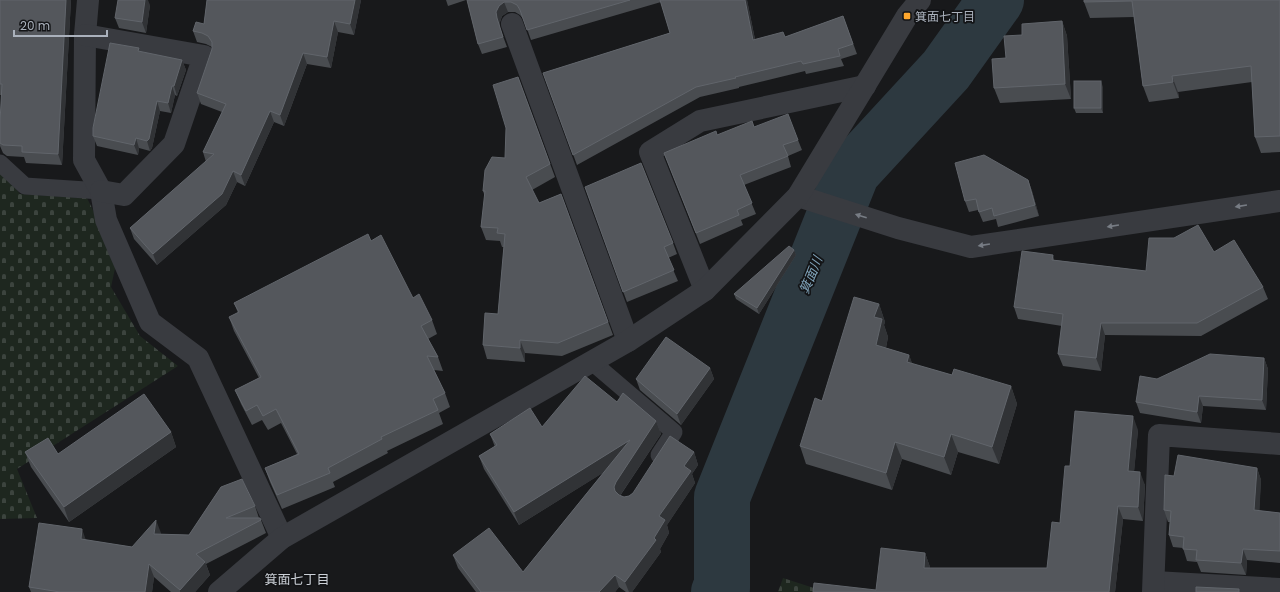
<svg xmlns="http://www.w3.org/2000/svg" width="1280" height="592" viewBox="0 0 1280 592" font-family="Poppins,'Noto Sans JP',sans-serif">
<style>
.cemetery{fill:url(#cemetery-stones)}
.lines{fill:none;stroke-linecap:round;stroke-linejoin:round}
.river{stroke:#2d3940;stroke-width:56}
.service{stroke:#393b40;stroke-width:17}
.minor{stroke:#393b40;stroke-width:22}
.tertiary{stroke:#393b40;stroke-width:22}
.wall{fill:#494c50}
.shaded-wall{fill:#313336}
.building{fill:#54575c;stroke:#61656b}
.oneway{fill:#777c84}
.poi-dot{fill:#ffa72d;stroke:#131416;stroke-width:1.5}
.labels{text-anchor:middle;dominant-baseline:central;stroke-width:3.5;stroke-linejoin:round;paint-order:stroke}
.poi-label{font-size:12px;fill:#aab1bc;stroke:#131416;text-anchor:start}
.water-label{font-size:13px;font-style:italic;fill:#7fa2b8;stroke:#131416}
.neighbourhood-label{font-size:13px;fill:#cbd0d7;stroke:#131416}
</style>
<defs>
<pattern id="cemetery-stones" width="16" height="16" patternUnits="userSpaceOnUse"><rect width="16" height="16" fill="#1e271f"/><path d="M2 7V4a2 2 0 0 1 4 0v3zM10 15v-3a2 2 0 0 1 4 0v3z" fill="#3c443e"/></pattern>
</defs>
<rect width="100%" height="100%" fill="#18191b"/>
<g class="cemetery">
<path d="M0,169L20,194L87,198L117,259L111,287L140,336L178,366L17,469L37,518L0,519Z"/>
<path d="M783,578L817,589L816,592H778Z"/>
</g>
<g class="lines">
<path class="river" d="M719,592L722,588V497L852,172L946,70L996,0"/>
<g class="service">
<path d="M0,163L25,186L101,191"/>
<path d="M592,362L674,432L659,455"/>
</g>
<g class="minor">
<path d="M88,0L85,35L84,160L101,191L106,220L150,322L198,358L282,538"/>
<path d="M512,24L628,341"/>
<path d="M85,35L204,56L174,144L124,195L101,191"/>
<path d="M798,196L898,228L971,247L1280,201"/>
<path d="M705,290L650,152L700,121L865,86"/>
<path d="M1154,582L1280,589"/>
<path d="M1153,592L1159,435L1280,444"/>
</g>
<path class="tertiary" d="M219,592L282,538L628,341L705,290L798,196L907,16L920,0"/>
</g>
<g class="wall">
<path d="M0,0H71L62,165L26,163L24,157L7,156L3,153L0,146V122L2,95H0Z"/>
<path d="M207,0H361L354,35L338,32L331,68L307,64L284,126L274,122L245,186L237,182L226,205L157,265L134,239L130,228L206,162L203,152L222,112L201,104L197,93L212,49V47L206,44L197,42L193,31L204,24Z"/>
<path d="M446,0H466L448,6Z"/>
<path d="M467,0H747L755,39L785,37L843,16L857,54L841,59L844,66L806,74L805,71L739,87V88L700,97L577,165L543,73L670,33L661,2L531,40L524,20L520,15L515,12H508L502,16L500,22V28L507,47L482,54L478,44Z"/>
<path d="M1084,0H1280V152L1261,153L1255,137L1252,82L1178,92L1179,98L1149,102L1143,86L1134,17L1090,18L1084,2Z"/>
<path d="M150,5L146,33L119,28L115,18Z"/>
<path d="M1062,21L1067,36L1071,99L1000,103L994,88L1006,58L1022,35Z"/>
<path d="M140,52L182,60L186,70L177,96L175,95L171,113L160,111L152,148L150,151L139,148L138,155L97,146L93,136Z"/>
<path d="M518,77L555,177L532,190L539,203L561,194L613,335L562,356L525,353V362L487,359L483,345L498,314L504,247H502L500,241L486,240L481,227L485,197L483,191L505,158Z"/>
<path d="M1103,87V113H1076L1074,108Z"/>
<path d="M754,127L798,140L802,150L788,156L791,167L744,185L756,214L741,220L743,225L700,244L664,153Z"/>
<path d="M1028,180L1032,191L1039,216L998,227L996,219L983,222L978,210L969,212L965,201Z"/>
<path d="M585,187L673,243L677,254L668,258L678,281L627,302Z"/>
<path d="M371,241L413,298L432,320L437,334L428,339L438,357L443,371L434,370L445,393L450,407L439,413L443,424L387,451L388,453L333,482L335,487L282,509L270,482L265,468L297,454L281,423L268,430L262,420L252,425L241,404L235,390L259,378L234,331L229,317L238,313L234,303Z"/>
<path d="M794,250L796,255L759,314L736,299L734,294Z"/>
<path d="M1214,252L1263,287L1268,299L1201,336L1105,335L1101,371L1063,366L1058,354L1062,326L1018,319L1014,307L1053,255L1054,260L1146,271Z"/>
<path d="M879,304L885,322L884,325L888,337L886,348L909,355L912,364L952,375L1011,386L1017,404L999,464L958,452L951,475L902,459L892,490L806,464L800,446L822,401Z"/>
<path d="M1264,358L1268,369L1266,410L1203,406L1201,423L1140,413L1136,402L1157,379Z"/>
<path d="M710,368L714,379L681,425L640,390L636,379Z"/>
<path d="M617,402L656,421L661,434L620,496L624,497L629,496L694,452L698,465L692,474L695,483L667,525L669,533L660,549L661,552L632,592H626L619,587L615,592H476L458,568L453,555L523,572L604,472L519,525L484,469L479,456L495,447L490,434L542,427Z"/>
<path d="M1138,430L1134,471L1145,485L1143,521L1123,519L1115,592L876,590L925,553L930,567V568H1047L1060,523L1070,466Z"/>
<path d="M171,432L176,447L69,522L31,467L25,452L58,454Z"/>
<path d="M1257,468L1261,480L1259,511L1280,513V563L1247,560L1246,575L1201,572L1197,562L1187,561L1183,548L1173,547L1169,535L1170,522H1168L1164,510L1174,476Z"/>
<path d="M221,487L255,506L259,518L261,520L266,533L206,564L210,575L195,592H171L154,577L152,592H31L29,587L86,540L132,547L161,533V534L189,535Z"/>
</g>
<g class="shaded-wall">
<path d="M66,0H71L62,165L58,154Z"/>
<path d="M145,0H148L150,5L146,33L142,22Z"/>
<path d="M355,0H361L354,35L350,24Z"/>
<path d="M745,0H747L757,50L753,40Z"/>
<path d="M504,2L508,12L502,16L500,22V28L497,18L496,12L499,6Z"/>
<path d="M334,21L338,32L331,68L327,57Z"/>
<path d="M1062,21L1067,36L1071,99L1065,84Z"/>
<path d="M303,53L307,64L284,126L280,115Z"/>
<path d="M182,60L186,70L177,96L174,86Z"/>
<path d="M1172,76L1178,92L1179,98L1173,82Z"/>
<path d="M1101,81L1103,87V113L1101,108Z"/>
<path d="M172,86L175,95L171,113L168,103Z"/>
<path d="M157,101L160,111L152,148L150,151L147,141Z"/>
<path d="M270,111L274,122L245,186L241,175Z"/>
<path d="M136,138L139,148L138,155L134,145Z"/>
<path d="M233,171L237,182L226,205L157,265L153,254Z"/>
<path d="M1028,180L1032,191L1039,216L1035,205Z"/>
<path d="M794,250L796,255L759,314L757,308Z"/>
<path d="M879,304L885,322L884,325L888,337L883,363L876,345L874,317Z"/>
<path d="M1101,323L1105,335L1101,371L1096,358Z"/>
<path d="M520,340L525,353V362L520,348Z"/>
<path d="M909,355L916,373L907,362Z"/>
<path d="M1264,358L1268,369L1266,410L1262,400Z"/>
<path d="M710,368L714,379L681,425L677,414Z"/>
<path d="M1011,386L1017,404L999,464L992,447Z"/>
<path d="M1199,396L1203,406L1201,423L1197,412Z"/>
<path d="M1133,416L1138,430L1133,484L1128,471Z"/>
<path d="M656,421L661,434L621,494L619,500L615,491L614,487L616,482Z"/>
<path d="M171,432L176,447L69,522L64,507Z"/>
<path d="M951,434L958,452L951,475L944,457Z"/>
<path d="M630,440L635,453L519,525L514,512Z"/>
<path d="M895,442L902,459L892,490L886,473Z"/>
<path d="M694,452L698,465L692,474L695,483L667,525L669,533L660,549L661,552L632,592H629L625,582L654,538L659,516L684,466Z"/>
<path d="M1257,468L1261,480L1259,522L1254,510Z"/>
<path d="M1140,472L1145,485L1143,521L1138,507Z"/>
<path d="M1118,506L1123,519L1115,592H1109Z"/>
<path d="M156,520L161,533L159,547L154,534Z"/>
<path d="M82,529L87,543L81,539Z"/>
<path d="M1243,549L1247,560L1246,575L1241,563Z"/>
<path d="M925,553L930,567L929,581L924,568Z"/>
<path d="M205,562L210,575L195,592H180V590Z"/>
<path d="M149,564L154,577L152,592H145Z"/>
<path d="M615,575L619,587L615,592H599Z"/>
</g>
<g class="building">
<path d="M0,0H66L58,154L22,152V146L3,145L0,143V122L2,84H0Z"/>
<path d="M118,0H145L142,22L115,18Z"/>
<path d="M207,0H355L350,24L334,21L327,57L303,53L280,115L270,111L241,175L233,171L222,194L153,254L130,228L214,154L203,152L226,104L197,93L212,49V42L208,36L202,33L193,31L196,22L204,24Z"/>
<path d="M467,0H630L527,30L520,10L517,5L511,2H504L499,6L496,12L497,18L503,37L478,44Z"/>
<path d="M660,0H745L753,40L783,32L785,37L843,16L853,44L838,49L840,56L803,64L801,61L735,77L736,78L696,87L573,155L543,73L670,33Z"/>
<path d="M1084,0H1280V136L1255,137L1251,66L1172,76L1173,82L1143,86L1132,1L1084,2Z"/>
<path d="M1062,21L1065,84L994,88L992,59L1006,58L1004,36L1022,35V24Z"/>
<path d="M110,43L139,48L138,51L182,60L174,86H172L168,103L157,101L149,139L147,141L136,138L134,145L93,136V128Z"/>
<path d="M518,77L550,164L526,177L539,203L561,194L608,322L558,343L520,340V348L483,345L485,313L498,314L505,234L497,233L498,228L481,227L485,191H483L485,170L492,157L505,158L506,128L493,85Z"/>
<rect x="1074" y="81" width="27" height="27"/>
<path d="M788,114L798,140L783,145L788,156L740,175L752,203L737,210L739,215L696,233L664,153L716,131L717,135L752,121L754,127Z"/>
<path d="M984,155L1028,180L1035,205L994,216L992,208L979,212L976,199L965,201L955,163Z"/>
<path d="M641,163L673,243L664,247L674,270L623,292L585,187Z"/>
<path d="M1198,225L1214,252L1234,240L1263,287L1197,323H1101L1096,358L1058,354L1063,314L1014,307L1022,251L1053,255L1052,260L1146,271L1149,238H1174Z"/>
<path d="M368,234L371,241L381,235L413,298L419,294L432,320L421,326L438,357L427,356L445,393L433,399L438,410L381,437L382,439L328,468L330,473L277,495L265,468L299,454L276,409L263,416L257,405L246,411L235,390L261,377L229,317L239,312L234,303Z"/>
<path d="M789,246L794,250L757,308L734,294Z"/>
<path d="M854,297L879,304L874,317L882,319L876,345L909,355L907,362L952,375L954,369L1011,386L992,447L951,434L944,457L895,442L886,473L800,446L815,398L822,401Z"/>
<path d="M666,337L710,368L677,414L636,379Z"/>
<path d="M1210,354L1264,358L1262,400L1199,396L1197,412L1136,402L1140,376L1157,379Z"/>
<path d="M585,376L617,402L623,393L656,421L616,482L614,487L615,491L619,495L624,497L629,496L633,493L670,436L694,452L684,466L691,471L659,516L665,520L654,538L656,540L625,582L615,575L599,592H481L453,555L489,528L523,572L630,440L514,512L479,456L497,445L490,434L530,408L542,427Z"/>
<path d="M144,394L171,432L64,507L25,452L48,438L58,454Z"/>
<path d="M1075,411L1133,416L1128,471L1140,472L1138,507L1118,506L1109,592H813L814,583L876,590L881,548L925,553L924,568H1047L1052,522L1060,523L1065,466H1070Z"/>
<path d="M1178,455L1257,468L1254,510L1280,513V551L1243,549L1241,563L1196,560L1197,550L1183,549L1184,537L1169,535L1171,511L1164,510L1165,475L1174,476Z"/>
<path d="M242,479L255,506L226,518H260L261,520L196,554L205,562L180,590L149,564L145,592H60L29,587L39,523L82,529L81,539L132,547L156,520L154,534L189,535L221,487Z"/>
<path d="M1196,587L1239,589V592H1196Z"/>
</g>
<defs><path id="oneway-solid" d="M-6-.8H1V-3.2L6.5 0L1 3.2V.8H-6Z"/></defs>
<g class="oneway">
<use href="#oneway-solid" transform="translate(1241 206) rotate(171)"/>
<use href="#oneway-solid" transform="translate(861 216) rotate(-162)"/>
<use href="#oneway-solid" transform="translate(1113 226) rotate(171)"/>
<use href="#oneway-solid" transform="translate(984 245) rotate(171)"/>
</g>
<rect class="poi-dot" x="903" y="12" width="8" height="8" rx="2"/>
<g class="labels">
<g class="poi-label">
<text x="915" y="16">箕面七丁目</text>
</g>
<g class="water-label">
<text transform="translate(811 275) rotate(-68)">箕面川</text>
</g>
<g class="neighbourhood-label">
<text x="297" y="579">箕面七丁目</text>
</g>
</g>
<path d="M14 30v6h93v-6" fill="none" stroke="#aab1bc" stroke-width="2"/>
<text x="20" y="30" font-size="12" fill="#aab1bc" stroke="#131416" stroke-width="3" paint-order="stroke">20 m</text>
</svg>
